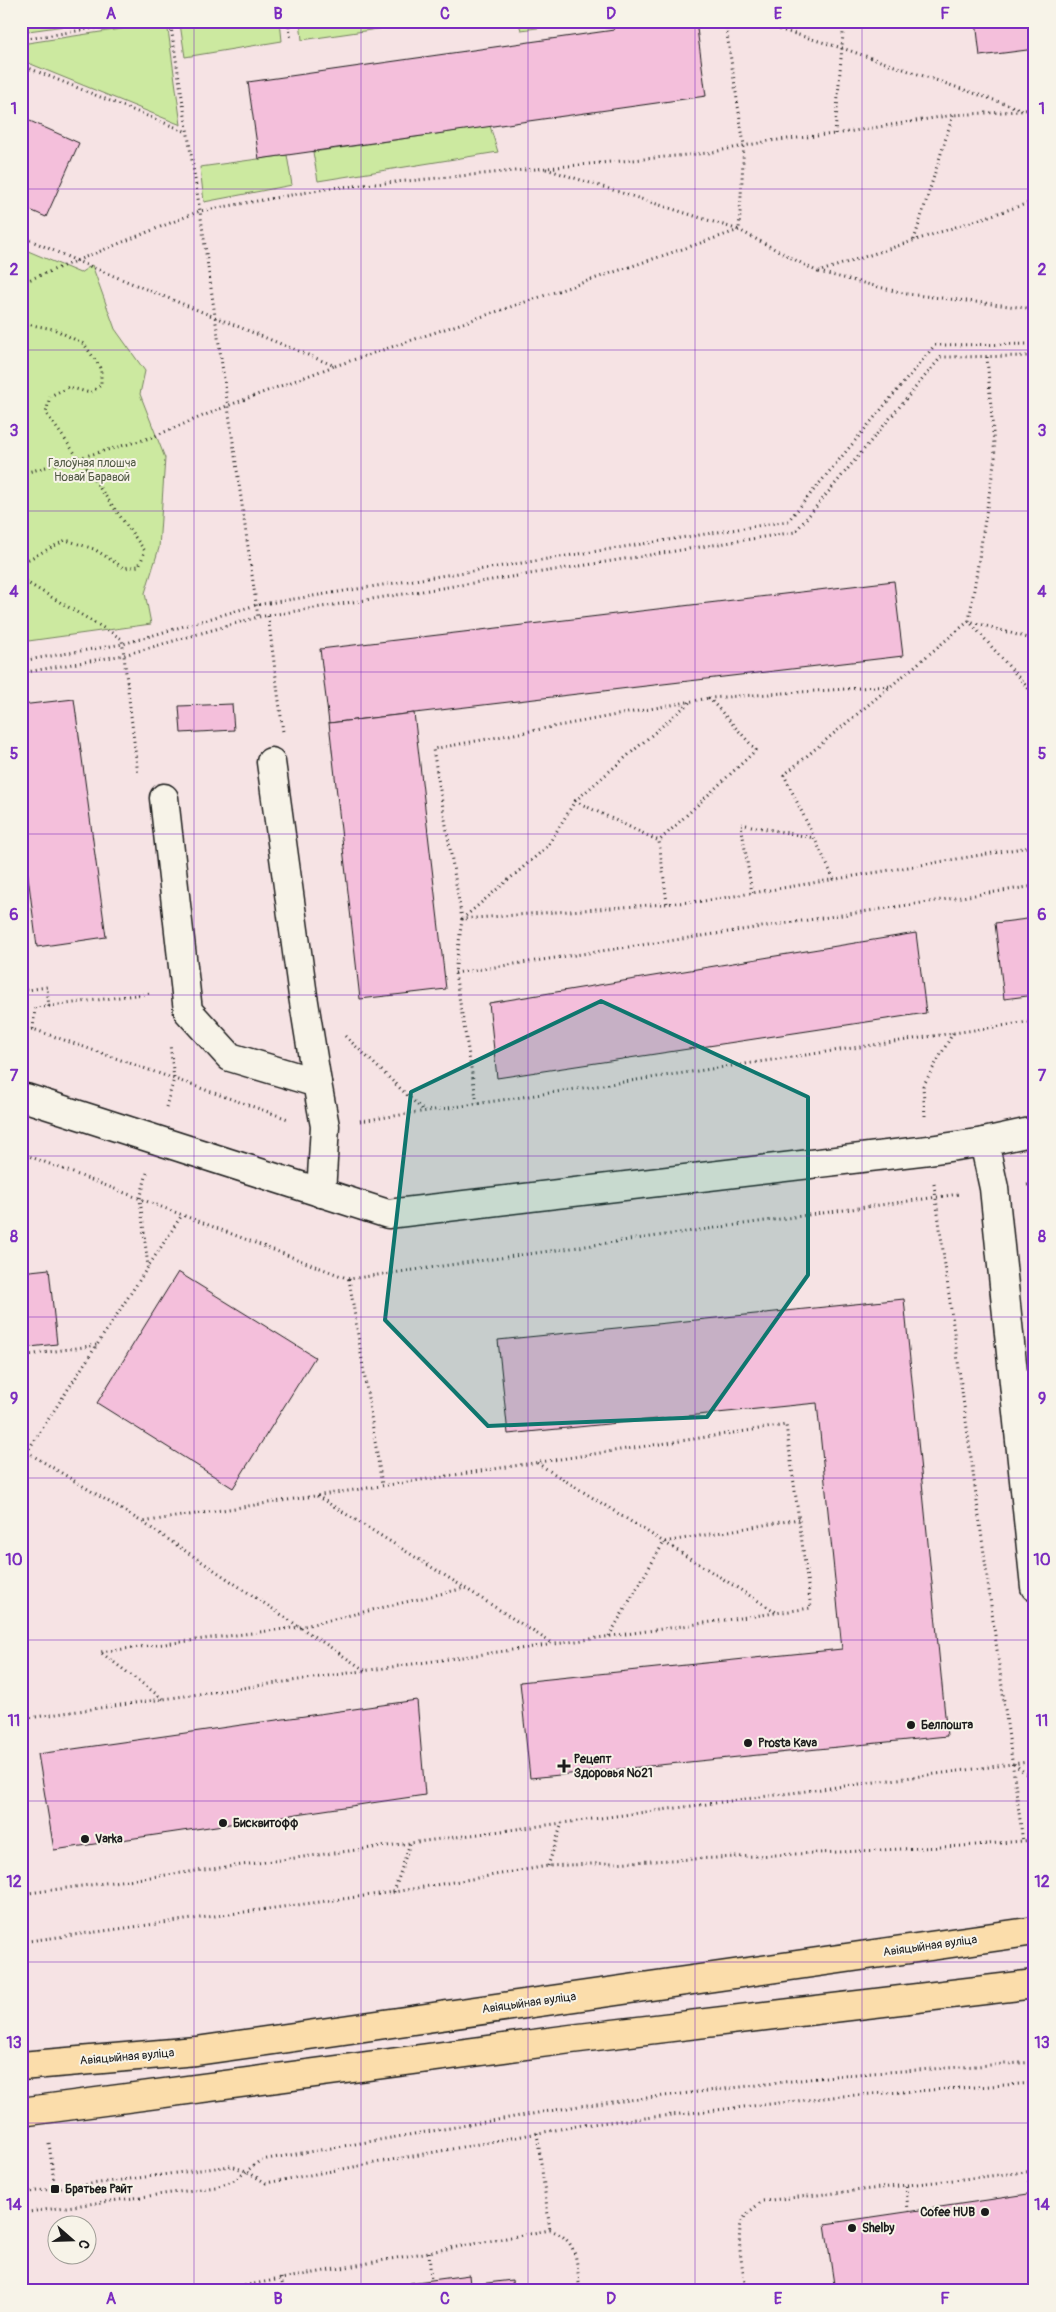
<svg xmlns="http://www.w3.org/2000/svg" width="1056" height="2312" viewBox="0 0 1056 2312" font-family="Pangolin,sans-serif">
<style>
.green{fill:#cce9a0;stroke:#74825e}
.building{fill:#f4bfdb;stroke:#1c1c1c}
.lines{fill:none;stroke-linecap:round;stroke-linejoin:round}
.minor-casing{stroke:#1c1c1c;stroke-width:31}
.major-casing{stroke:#1c1c1c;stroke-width:31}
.path{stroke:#1c1c1c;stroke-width:3;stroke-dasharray:1 4;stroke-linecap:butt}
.minor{stroke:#f7f3e8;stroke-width:28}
.major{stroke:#fbddab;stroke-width:28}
.marked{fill:#0f766e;fill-opacity:0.2;stroke:#0f766e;stroke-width:4;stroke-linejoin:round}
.grid{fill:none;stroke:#7b2cbf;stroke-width:1;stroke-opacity:0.55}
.poi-dot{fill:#1c1c1c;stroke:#f7f3e8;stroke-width:2}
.labels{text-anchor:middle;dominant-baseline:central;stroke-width:4;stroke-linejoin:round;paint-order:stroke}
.park-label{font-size:12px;fill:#515a44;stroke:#f7f3e8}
.poi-label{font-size:12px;font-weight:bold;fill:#1c1c1c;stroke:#f7f3e8;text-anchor:start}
.street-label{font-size:12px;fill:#1c1c1c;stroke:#f7f3e8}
.neatline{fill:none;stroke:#7b2cbf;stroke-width:2}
.grid-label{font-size:16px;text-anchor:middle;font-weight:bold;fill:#7b2cbf}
</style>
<rect width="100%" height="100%" fill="#f6e3e4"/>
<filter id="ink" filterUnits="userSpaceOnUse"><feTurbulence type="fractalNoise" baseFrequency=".02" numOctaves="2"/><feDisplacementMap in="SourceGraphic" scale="10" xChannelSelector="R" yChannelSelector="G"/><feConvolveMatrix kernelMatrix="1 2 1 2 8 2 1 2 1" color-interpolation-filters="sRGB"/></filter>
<g filter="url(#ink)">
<g class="green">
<path d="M21,21H101L21,32Z"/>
<path d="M197,21H280L282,41L185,57L180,24Z"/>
<path d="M300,21H433L302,40Z"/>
<path d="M518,21H578V23L521,30Z"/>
<path d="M167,22L181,125L21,60V44Z"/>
<path d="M490,126L498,152L318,181L313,152Z"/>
<path d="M287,155L292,185L204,202L200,167Z"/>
<path d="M21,248L80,273L92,265L115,329L145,371L140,394L165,458L159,548L145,593L151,624L21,642Z"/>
</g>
<g class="building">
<path d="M612,21H696L706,96L259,159L248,82L614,30Z"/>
<path d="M976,21H1035V49L980,56Z"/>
<path d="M21,117L79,143L46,217L21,206Z"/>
<path d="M894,581L903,656L329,723L320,649Z"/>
<path d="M74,699L106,937L37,947L21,821V705Z"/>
<path d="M232,704L234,730L181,733L179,706Z"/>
<path d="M414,713L446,989L360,999L329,723Z"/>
<path d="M1035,918V995L1004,999L995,923Z"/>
<path d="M916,933L926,1013L497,1078L489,1003Z"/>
<path d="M49,1269L57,1344L21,1348V1272Z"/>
<path d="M178,1272L315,1357L233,1488L97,1403Z"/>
<path d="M904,1299L947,1736L530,1778L520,1682L842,1649L817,1403L508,1434L498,1340Z"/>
<path d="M417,1700L425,1795L54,1850L38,1754Z"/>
<path d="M1035,2193V2287L1013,2291H835L825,2224Z"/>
<path d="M469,2275L470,2285L512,2280L513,2291H410L409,2283Z"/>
</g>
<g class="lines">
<g class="minor-casing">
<g id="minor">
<path d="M271,762L303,996L317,1083"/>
<path d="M164,798L188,1011L230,1057L317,1083L325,1126L321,1193"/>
<path d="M21,1099L26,1098L388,1214L929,1150L984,1142L1035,1131"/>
<path d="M984,1142L994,1188L1035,1587"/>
</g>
</g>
<g class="major-casing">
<g id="major">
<path d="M21,2066L196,2051L1035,1931"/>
<path d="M21,2112L571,2039L1035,1984"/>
</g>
</g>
<g class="path">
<path d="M170,21L200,211L258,617"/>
<path d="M288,21L291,40"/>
<path d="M765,25L842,48L1023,110"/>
<path d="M21,40L138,21"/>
<path d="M21,65L187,132"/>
<path d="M835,134L844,21"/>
<path d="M546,169L739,230L744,145L725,21"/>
<path d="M21,236L77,261L335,366L739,230L818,272L1035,201"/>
<path d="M914,240L953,115"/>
<path d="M819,272L907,294L1035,309"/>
<path d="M21,283L200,211L331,188L708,153L769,141L835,134L953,115L1020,111L1035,108"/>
<path d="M21,323L54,329L84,344L101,368V385L90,393L69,387L50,396L46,413L145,551L139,566L124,568L94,549L66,540L21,563"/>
<path d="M987,357L995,457L969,621L1035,640"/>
<path d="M21,474L150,438L227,406L334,366"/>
<path d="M21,579L122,639L138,775"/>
<path d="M268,616L283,732"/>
<path d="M21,661L123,644L256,605L788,521L935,345L1035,344"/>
<path d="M21,673L124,655L258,617L795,532L941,357L1035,356"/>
<path d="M575,801L690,702"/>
<path d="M21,869L27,868"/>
<path d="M834,879L784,775L969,621L1035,696"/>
<path d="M752,893L741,824L814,838"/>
<path d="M667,903L659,841L756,750L709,698L891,686"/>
<path d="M462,919L433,749L709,698"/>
<path d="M462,919L547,847L575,801L659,841"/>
<path d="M455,973L1035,886"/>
<path d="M21,991L47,987L49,1007"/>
<path d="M33,1029L35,1008L151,993"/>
<path d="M21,1030L33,1029L288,1119"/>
<path d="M345,1036L424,1111"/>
<path d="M477,1103L455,973L462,919L704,901L1035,846"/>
<path d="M166,1107L174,1079L170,1044"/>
<path d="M925,1116L923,1086L953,1033"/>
<path d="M360,1121L1035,1021"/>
<path d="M21,1153L349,1279L959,1194"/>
<path d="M147,1173L140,1199L148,1267"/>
<path d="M934,1184L1023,1842"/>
<path d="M1027,1185L1035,1184"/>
<path d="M349,1279L382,1485"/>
<path d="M21,1356L97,1345"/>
<path d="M27,1452L142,1522"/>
<path d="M21,1461L182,1215"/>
<path d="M537,1463L776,1612"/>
<path d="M317,1496L465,1588"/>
<path d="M609,1636L664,1542L799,1519"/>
<path d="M163,1699L100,1652L300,1627L465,1588L553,1644"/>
<path d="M21,1719L811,1608L786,1425L142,1522L366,1671"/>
<path d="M1014,1764L1035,1781"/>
<path d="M548,1866L562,1823"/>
<path d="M394,1892L410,1843"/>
<path d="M21,1894L1035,1761"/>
<path d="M21,1942L394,1892L548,1866L963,1846L1035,1840"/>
<path d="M537,2133L550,2230"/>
<path d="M49,2143L55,2189"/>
<path d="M1029,2172L1031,2193"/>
<path d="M906,2186L908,2211"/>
<path d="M21,2193L231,2166L246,2171L266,2183L582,2125L842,2096L1035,2083"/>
<path d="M21,2213L216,2187L235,2180L261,2160L579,2106L843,2075L1035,2062"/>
<path d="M429,2252L431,2280"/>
<path d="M281,2278L284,2291"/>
<path d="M215,2291L550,2230C580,2241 576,2263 580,2291"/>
<path d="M746,2291C744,2271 736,2244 741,2224C744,2214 755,2208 762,2201L1035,2171"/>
</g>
<use href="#minor" class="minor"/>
<use href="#major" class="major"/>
</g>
</g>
<path class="marked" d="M601,1001L808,1097V1275L707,1417L488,1426L385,1320L411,1092Z"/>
<path class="grid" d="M194,21V2291M361,21V2291M528,21V2291M695,21V2291M862,21V2291M21,189H1035M21,350H1035M21,511H1035M21,672H1035M21,834H1035M21,995H1035M21,1156H1035M21,1317H1035M21,1478H1035M21,1640H1035M21,1801H1035M21,1962H1035M21,2123H1035"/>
<g class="poi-dot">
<circle cx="911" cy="1725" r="5"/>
<circle cx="748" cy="1743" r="5"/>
<path d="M561.5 1758.5h5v5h5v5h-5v5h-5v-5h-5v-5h5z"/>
<circle cx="223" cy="1823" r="5"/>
<circle cx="85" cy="1839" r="5"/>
<rect x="50" y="2184" width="10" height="10" rx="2.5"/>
<circle cx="985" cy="2212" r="5"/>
<circle cx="852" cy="2228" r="5"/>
</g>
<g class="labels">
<g class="park-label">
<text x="92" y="463">Галоўная плошча<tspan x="92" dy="14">Новай Баравой</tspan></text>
</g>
<g class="poi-label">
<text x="921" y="1725">Белпошта</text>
<text x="758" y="1743">Prosta Kava</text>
<text x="574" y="1759">Рецепт<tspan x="574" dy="14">Здоровья №21</tspan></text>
<text x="233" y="1823">Бисквитофф</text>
<text x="95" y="1839">Varka</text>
<text x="65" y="2189">Братьев Райт</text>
<text x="975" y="2212" text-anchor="end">Cofee HUB</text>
<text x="862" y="2228">Shelby</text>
</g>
<g class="street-label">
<text transform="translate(930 1946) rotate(-8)">Авіяцыйная вуліца</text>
<text transform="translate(529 2003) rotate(-8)">Авіяцыйная вуліца</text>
<text transform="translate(127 2057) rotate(-5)">Авіяцыйная вуліца</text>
</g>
</g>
<rect width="1056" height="2312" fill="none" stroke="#f7f3e8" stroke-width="55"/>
<g transform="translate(72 2240) rotate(110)"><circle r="24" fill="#f7f3e8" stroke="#9f9d96"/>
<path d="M0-4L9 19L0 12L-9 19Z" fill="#1c1c1c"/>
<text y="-8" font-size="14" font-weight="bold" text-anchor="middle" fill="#1c1c1c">С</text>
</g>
<rect x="28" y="28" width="1000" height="2256" class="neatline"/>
<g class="grid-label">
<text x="111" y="19">A</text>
<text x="278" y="19">B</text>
<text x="445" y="19">C</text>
<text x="611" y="19">D</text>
<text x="778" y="19">E</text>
<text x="945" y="19">F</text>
<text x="14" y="114">1</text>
<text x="1042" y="114">1</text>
<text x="14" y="275">2</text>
<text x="1042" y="275">2</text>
<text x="14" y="436">3</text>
<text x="1042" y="436">3</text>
<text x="14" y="597">4</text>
<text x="1042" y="597">4</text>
<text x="14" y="759">5</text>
<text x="1042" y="759">5</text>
<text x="14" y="920">6</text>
<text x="1042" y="920">6</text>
<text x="14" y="1081">7</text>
<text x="1042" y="1081">7</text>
<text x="14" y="1242">8</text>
<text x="1042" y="1242">8</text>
<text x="14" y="1404">9</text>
<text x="1042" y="1404">9</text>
<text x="14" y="1565">10</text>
<text x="1042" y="1565">10</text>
<text x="14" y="1726">11</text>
<text x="1042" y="1726">11</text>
<text x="14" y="1887">12</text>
<text x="1042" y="1887">12</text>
<text x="14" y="2048">13</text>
<text x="1042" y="2048">13</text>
<text x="14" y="2210">14</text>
<text x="1042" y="2210">14</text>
<text x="111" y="2304">A</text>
<text x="278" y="2304">B</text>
<text x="445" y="2304">C</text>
<text x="611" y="2304">D</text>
<text x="778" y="2304">E</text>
<text x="945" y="2304">F</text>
</g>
</svg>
